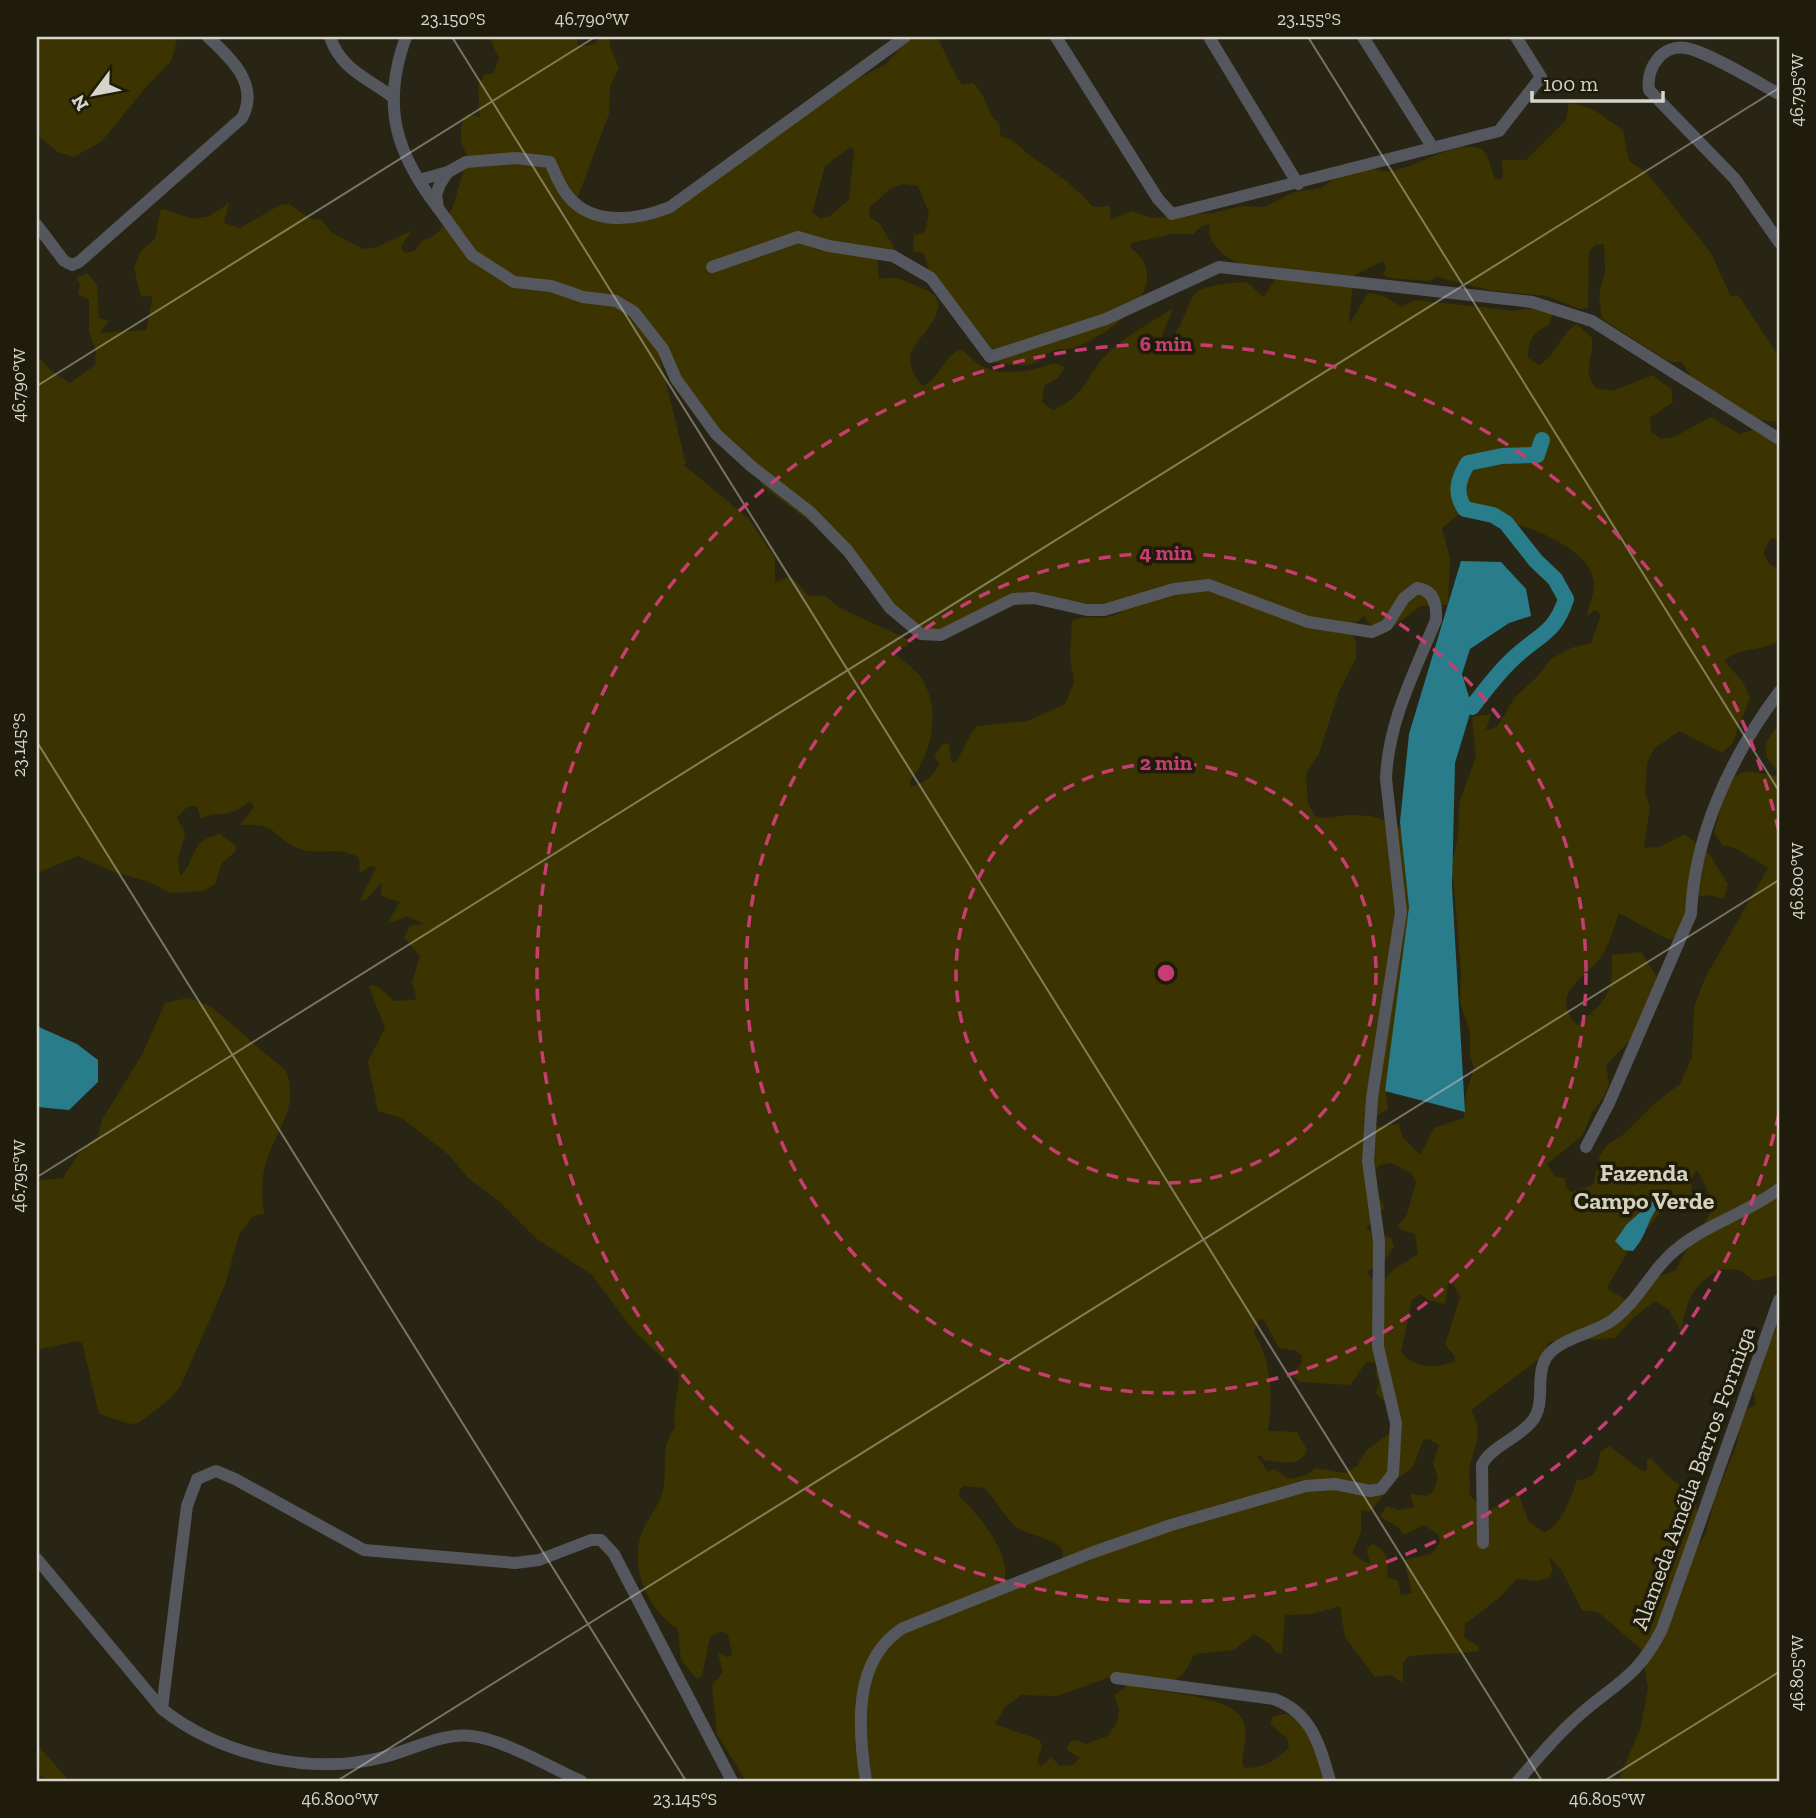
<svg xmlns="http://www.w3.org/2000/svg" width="1816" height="1818" viewBox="0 0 1816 1818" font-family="'Zilla Slab',serif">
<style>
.green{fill:#3c3400;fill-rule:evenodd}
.water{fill:#297c8a}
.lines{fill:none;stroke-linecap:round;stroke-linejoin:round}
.river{stroke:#297c8a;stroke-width:16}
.minor{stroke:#55575f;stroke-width:12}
.ticks{fill:none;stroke:#d6d5ca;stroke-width:2;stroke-opacity:0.45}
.ring{fill:none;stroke:#c63e71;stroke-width:3.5;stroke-dasharray:12 9}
.labels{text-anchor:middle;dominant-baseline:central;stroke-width:7;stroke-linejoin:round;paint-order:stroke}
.street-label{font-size:23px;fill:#d6d5ca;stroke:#1f1c0b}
.neighbourhood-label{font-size:24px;font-weight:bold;fill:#d6d3bd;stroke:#1f1c0b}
.centre{fill:#c63e71;stroke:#1f1c0b;stroke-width:3.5}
.ring-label{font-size:21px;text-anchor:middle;font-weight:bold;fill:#c63e71;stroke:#1f1c0b;stroke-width:7;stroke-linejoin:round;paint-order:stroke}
.neatline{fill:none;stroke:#d6d5ca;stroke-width:2.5}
.ticks-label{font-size:18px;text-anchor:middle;fill:#d6d5ca}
</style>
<rect width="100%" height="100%" fill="#282514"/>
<g class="green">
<path d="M37,37H178L171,61L146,87L102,141L74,157L58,152L37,135Z"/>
<path d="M489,37H578L577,44L580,47L595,44L600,37H610V47L619,68L610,86L609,114L576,202L600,220L671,203L850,82L885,65L910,37H937C945,51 953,74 962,85L973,83C987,95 986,113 999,124L1001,137C1014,138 1018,146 1028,154C1054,173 1070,181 1093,207L1110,206L1111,220L1131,211L1152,218L1213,213L1242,206L1264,207L1294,192L1321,188L1340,175L1341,166C1355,157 1370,171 1387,171C1416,170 1453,138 1482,149L1487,156L1495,179L1500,180L1503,177L1502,160H1526L1566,120L1569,102L1594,110L1623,130L1629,161L1646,172L1711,253L1731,297L1738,295L1779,357V422L1751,419L1691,377L1682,362H1670L1602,319L1599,296L1605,271L1604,244L1595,245L1589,251L1588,308L1580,309L1546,296L1489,290L1437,277L1430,281L1388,278L1383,274L1386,269L1383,261L1354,275L1349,319L1350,323L1368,293L1381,295L1402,307L1415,300L1515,311L1537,307L1553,313L1549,325C1533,333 1528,339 1528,358L1539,365C1557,355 1559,335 1577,324L1592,338C1594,358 1581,370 1596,388L1613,391L1652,375L1671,389L1673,402L1650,418L1651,432L1661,439L1674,437L1711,417L1739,434L1753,430L1779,444V541L1771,538L1763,553L1770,565L1779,569V641C1761,652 1741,646 1724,661L1743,682L1750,698L1732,744L1722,753L1679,731L1654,749L1647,763L1645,793L1650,807L1644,848L1659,847L1685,834L1710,855L1728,884L1724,899L1710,895L1696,897L1682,939H1667L1619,913C1614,927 1610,942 1603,954C1591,975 1545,993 1577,1025C1607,1000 1613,995 1612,955L1641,952L1658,979L1634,1036L1606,1065L1609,1085L1603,1098L1592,1112L1583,1135L1547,1164L1554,1176L1565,1178L1566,1188L1571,1192L1593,1185L1600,1155L1608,1144L1623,1135L1655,1103L1680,1084L1692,1057L1694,1007L1705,978L1768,868L1737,849L1722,845L1714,832C1722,812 1720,776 1746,772C1756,771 1769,776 1779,776V1275L1753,1281C1735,1258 1707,1271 1693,1293C1686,1304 1684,1318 1681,1331L1669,1310L1655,1301L1633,1318L1615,1338L1548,1342L1542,1357L1471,1410C1484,1435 1475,1442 1470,1466C1468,1476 1472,1485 1469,1495L1488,1511L1518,1493L1529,1522L1544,1532C1561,1527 1572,1496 1577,1480C1596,1479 1598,1469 1600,1452L1609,1446L1642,1471L1647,1470V1459H1652C1687,1502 1701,1476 1698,1546L1706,1533L1715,1498L1737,1444L1740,1420L1747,1409L1756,1405C1748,1376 1765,1350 1779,1325V1781H1618L1641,1727L1648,1687L1641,1649L1598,1612L1582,1610L1561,1569L1548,1556L1553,1571L1549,1578L1538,1581L1517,1579L1500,1597L1465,1624L1464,1637L1478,1646V1651C1454,1655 1431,1652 1407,1657L1403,1664V1684L1392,1675L1375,1677L1345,1637L1340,1606L1312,1614L1285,1615L1282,1654L1274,1651L1270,1644L1254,1634L1234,1650L1194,1654C1179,1688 1174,1681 1140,1684L1148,1689C1171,1693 1240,1697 1245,1726C1247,1738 1243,1753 1242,1764L1245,1768C1264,1768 1275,1761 1289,1748L1287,1738L1270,1724L1273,1716L1286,1714L1304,1721L1328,1781H746L717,1734L712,1685L723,1672L718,1653L728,1658L732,1654L728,1634L722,1631L710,1637L702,1676L697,1679L681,1660L678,1629C647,1610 628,1565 643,1530C649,1517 659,1505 663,1491C668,1468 659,1448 675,1428C672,1409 679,1393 679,1373L634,1331L592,1275L537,1239L500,1202L468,1178L449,1155L402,1118L378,1111L368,1061L385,1028L369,987L372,985L379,987L394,1001L417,1000L412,982L420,956L404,937L410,926L424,924L408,916L387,924L400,902L381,896L382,882L366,900H360L376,868L370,866L360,873L359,858C340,845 320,856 300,849C272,838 279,822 240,825L254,807L250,801C227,821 218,809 201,819L197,807C188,803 183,811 177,818L185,833L178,859L180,876C197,862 186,842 220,834L236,846V851L222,863L215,884L203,891L171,893L147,881L114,872L78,856L37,873V355L51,371L70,383L95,365L96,351L89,331V300L78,294L80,284L76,278L87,273L97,285L99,318L109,321L99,333L146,330L153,295L141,297L134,268L141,251L155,239L160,211L163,209L193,219L210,216L229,203L224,223L240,228L280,205L289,204L309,218L321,220L332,233L363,249L377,247L413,230L401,246L404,253L414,251L423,240C450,236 456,192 464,170L471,162C461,145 456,133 467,114L480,117L478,86L485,74L494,73L499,58ZM850,147L854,151L849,200L830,216L820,218L812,213L825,166ZM904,184L918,186L929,213L925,232L914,235L913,252L924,253L930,276L993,362C1006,364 1019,367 1031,364C1041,362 1046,354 1055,350C1061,348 1070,350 1076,347C1112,333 1179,284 1130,247L1131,243L1172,234H1193L1202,226L1209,224C1210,228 1208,235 1211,239C1226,268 1255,263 1275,280L1264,297L1246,282C1172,287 1203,298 1168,344L1163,346L1158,337L1161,338L1173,308C1151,323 1128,334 1109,352C1082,378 1091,392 1053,410L1042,402L1044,386L1058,378L1065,367L1053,363C1034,371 1004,377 984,367C976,364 969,355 961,349C943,357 941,377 923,386C916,379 909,368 910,357C910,340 967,303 919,287C901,280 900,276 879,279L877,257L896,251L880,224L870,217L869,208L891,188ZM658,351L765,488L837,542L909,625L926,630L947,628L1025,592L1123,610C1107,624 1087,612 1072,621L1070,657L1074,683L1065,704L1028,721L977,726C966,738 964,752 954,764L951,760L949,744L943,743L934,757L939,763C934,778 924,782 911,787L910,781C932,753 943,707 919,675C911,665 899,659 891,650L907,646L909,640L840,608L825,596H808L793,578L787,577L775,583V558L749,519L683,464H686ZM1474,512C1507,519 1591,543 1594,583C1595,592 1589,605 1587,615L1596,610L1601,615L1591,643L1571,648L1551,659L1537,677L1515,697L1497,727L1486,730L1491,714L1472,717L1476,757L1459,803L1458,837L1452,862L1461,974L1460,1002L1470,1032V1055L1474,1068L1466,1094L1464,1118L1434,1128L1420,1155L1402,1136L1399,1124L1379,1127L1373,1124L1379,1114L1388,1110L1386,1092L1400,1085L1416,844C1397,822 1378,814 1348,815C1336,816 1327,820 1315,816L1308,803L1306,774L1319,753L1339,691L1356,659V643L1349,628L1364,616L1375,631L1382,635L1421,606L1448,605L1450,559L1442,528L1459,514ZM1391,1163L1411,1173L1416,1182L1407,1215L1398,1225L1402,1230L1415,1234L1418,1254L1393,1270L1377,1287L1367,1272L1388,1256L1394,1246L1391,1238L1366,1229L1385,1207L1374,1189L1372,1175L1380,1165ZM1695,1171H1698C1703,1182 1711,1195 1711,1208C1711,1218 1682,1254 1676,1270L1650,1280L1628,1302L1607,1288L1629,1249L1660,1213L1692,1195L1691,1182ZM1452,1282L1460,1297L1445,1345L1455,1356V1361C1435,1369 1415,1369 1401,1352L1412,1300L1420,1294L1428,1300L1445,1304L1448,1284ZM1259,1319H1263L1279,1348L1297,1351L1302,1356V1362L1292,1376L1300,1382L1350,1385L1367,1361L1379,1364L1375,1373L1379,1382L1376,1393L1396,1413L1398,1427L1366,1451L1357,1466L1345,1473L1316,1468L1304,1476L1289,1479L1274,1469L1268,1472L1257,1456L1260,1455L1264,1460C1281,1462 1300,1468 1307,1450L1297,1432L1268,1431C1273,1398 1272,1362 1254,1333ZM1428,1439L1439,1445L1433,1463L1438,1478L1433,1492L1426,1496L1410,1494L1414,1507L1399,1510L1386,1506L1380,1517L1398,1527L1404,1535L1424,1525L1438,1534L1440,1542L1432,1554L1404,1560L1412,1593L1401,1595L1398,1580L1387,1578C1388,1562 1389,1550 1372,1544L1367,1549L1370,1564L1352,1554L1361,1531V1510L1370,1512L1395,1480L1413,1467L1423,1440ZM963,1486L984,1488C995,1498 1002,1513 1013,1524C1027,1537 1051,1536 1063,1550L1062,1563L997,1597C998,1590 1004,1584 1005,1577C1009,1551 977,1512 959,1497V1491ZM1118,1674L1124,1679L1125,1688L1114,1695L1119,1709L1117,1723L1108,1736L1086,1744L1077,1740L1070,1742L1067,1750L1080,1758L1073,1765L1060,1766L1051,1757L1041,1767L1037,1760L1042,1747L1040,1740L995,1724L1005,1707L1021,1695L1057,1696Z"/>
<path d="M1779,723V774L1767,758L1765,744Z"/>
<path d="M188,998L210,1006L286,1071C299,1104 280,1125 269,1154C261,1174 261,1192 264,1213L252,1217L239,1235L225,1285L181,1385L170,1399L138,1423L130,1424L99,1414L82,1343L77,1341L37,1350V1181L63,1178L79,1153L98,1136L102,1120L142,1055L165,1003Z"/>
<path d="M37,1744L69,1781H47L37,1771Z"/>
</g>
<g class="water">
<path d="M1461,561L1501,562L1526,589L1531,616L1509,623L1470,649L1462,674L1472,707L1455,763L1452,887L1465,1112L1385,1091L1409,907L1400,822L1409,734Z"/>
<path d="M37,1019L39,1027L77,1044L98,1060V1082L69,1110L37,1107Z"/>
<path d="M1653,1201L1658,1207C1646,1222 1648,1234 1633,1251L1624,1250L1615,1241L1627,1224Z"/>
</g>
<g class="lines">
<path class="river" d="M1472,707C1486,689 1499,671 1516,656C1540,634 1555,633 1566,599L1555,579L1536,561L1506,523L1493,515L1465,509C1454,493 1458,479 1468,463L1502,456L1537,455L1542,440"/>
<g class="minor">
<path d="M330,37C341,70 368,78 394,98"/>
<path d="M406,37C381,105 395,152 438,208"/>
<path d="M1056,37L1158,199L1172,214L1499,131L1541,77L1516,37"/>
<path d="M1209,37L1298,184"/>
<path d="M1363,37L1433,148"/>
<path d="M1779,94C1759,83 1706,51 1686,48C1662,44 1646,68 1649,90L1735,179L1779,242"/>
<path d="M419,180L448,172"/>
<path d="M37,225L64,261L72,265L79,262L242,118C260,85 231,58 208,37"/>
<path d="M712,267L798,237L829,246L893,256L931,278L990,357L1106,319L1219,267L1532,302L1592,321L1779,439"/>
<path d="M1586,1147L1609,1103L1691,914C1694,834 1732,755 1779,692"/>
<path d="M1483,1543L1482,1465C1491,1446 1520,1438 1533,1420C1547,1401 1533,1372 1549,1354C1564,1337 1596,1333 1614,1319C1640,1299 1653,1267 1678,1248C1709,1223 1747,1213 1779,1189"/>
<path d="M37,1559L162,1709C222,1756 311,1776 384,1757C411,1750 445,1732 472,1736C502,1739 552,1768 581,1781"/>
<path d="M1116,1678L1274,1699C1312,1713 1320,1746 1330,1781"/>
<path d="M162,1709L187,1506L197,1479L216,1471L235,1479L364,1550L515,1563L539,1560L591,1540H601L614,1554L732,1781"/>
<path d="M866,1781C858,1729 852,1660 903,1628L1091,1553L1171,1525L1306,1486L1335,1484L1370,1491L1381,1489L1393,1474L1396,1423L1378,1347L1379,1241L1368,1161L1372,1098L1401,912L1386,779C1388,722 1415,671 1436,620C1437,605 1434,590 1417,588L1404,598L1387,625L1372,632L1308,622L1209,585L1174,589L1104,610H1087L1034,598L1013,599L941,635L921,634L890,608L848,551L810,512L751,466L716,434L676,379L663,349L634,312L616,301L583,297L551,286L514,282L472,255L438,208L436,195L440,184L448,172L466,162L516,158L550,162C555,173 560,187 568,196C593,227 638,220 670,207L905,37"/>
<path d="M1518,1781C1536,1760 1553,1739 1573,1721C1611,1685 1637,1680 1662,1629L1779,1300"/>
</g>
</g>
<path class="ticks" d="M452,37L1542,1781M1308,37L1779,791M37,386L595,37M37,742L686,1781M37,1177L1779,88M337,1781L1779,880M1604,1781L1779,1672"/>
<g class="ring">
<circle cx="1166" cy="973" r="210"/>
<circle cx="1166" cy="973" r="420"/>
<path d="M1779 1114A629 629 0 1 1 1779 832"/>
</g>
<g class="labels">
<g class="street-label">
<text transform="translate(1693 1478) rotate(-70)">Alameda Amélia Barros Formiga</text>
</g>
<g class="neighbourhood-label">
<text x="1644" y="1172">Fazenda<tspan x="1644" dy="28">Campo Verde</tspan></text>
</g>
</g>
<circle cx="1166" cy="973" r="10" class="centre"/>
<g class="ring-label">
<text x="1166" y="351">6 min</text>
<text x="1166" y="560">4 min</text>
<text x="1166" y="770">2 min</text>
</g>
<rect width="1816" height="1818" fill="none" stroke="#1f1c0b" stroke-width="77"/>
<g transform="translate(94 94) rotate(238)" stroke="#1f1c0b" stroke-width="5" paint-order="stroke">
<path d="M0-5L12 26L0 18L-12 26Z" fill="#d6d5ca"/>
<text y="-10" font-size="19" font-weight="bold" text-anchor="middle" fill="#d6d5ca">N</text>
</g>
<path d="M1532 91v10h131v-10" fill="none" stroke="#d6d5ca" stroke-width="3.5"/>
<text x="1543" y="91" font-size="21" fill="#d6d5ca" stroke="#1f1c0b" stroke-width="5" paint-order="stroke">100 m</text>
<rect x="38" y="38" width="1740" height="1742" class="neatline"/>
<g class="ticks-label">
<text x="453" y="25">23.150°S</text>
<text x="592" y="25">46.790°W</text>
<text x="1309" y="25">23.155°S</text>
<text transform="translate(1797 90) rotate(-90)" y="6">46.795°W</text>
<text transform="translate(19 385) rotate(-90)" y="6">46.790°W</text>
<text transform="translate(19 745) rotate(-90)" y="6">23.145°S</text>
<text transform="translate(1797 881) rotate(-90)" y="6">46.800°W</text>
<text transform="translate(19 1176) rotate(-90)" y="6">46.795°W</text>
<text transform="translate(1797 1673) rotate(-90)" y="6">46.805°W</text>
<text x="340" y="1805">46.800°W</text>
<text x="685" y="1805">23.145°S</text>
<text x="1607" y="1805">46.805°W</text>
</g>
</svg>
